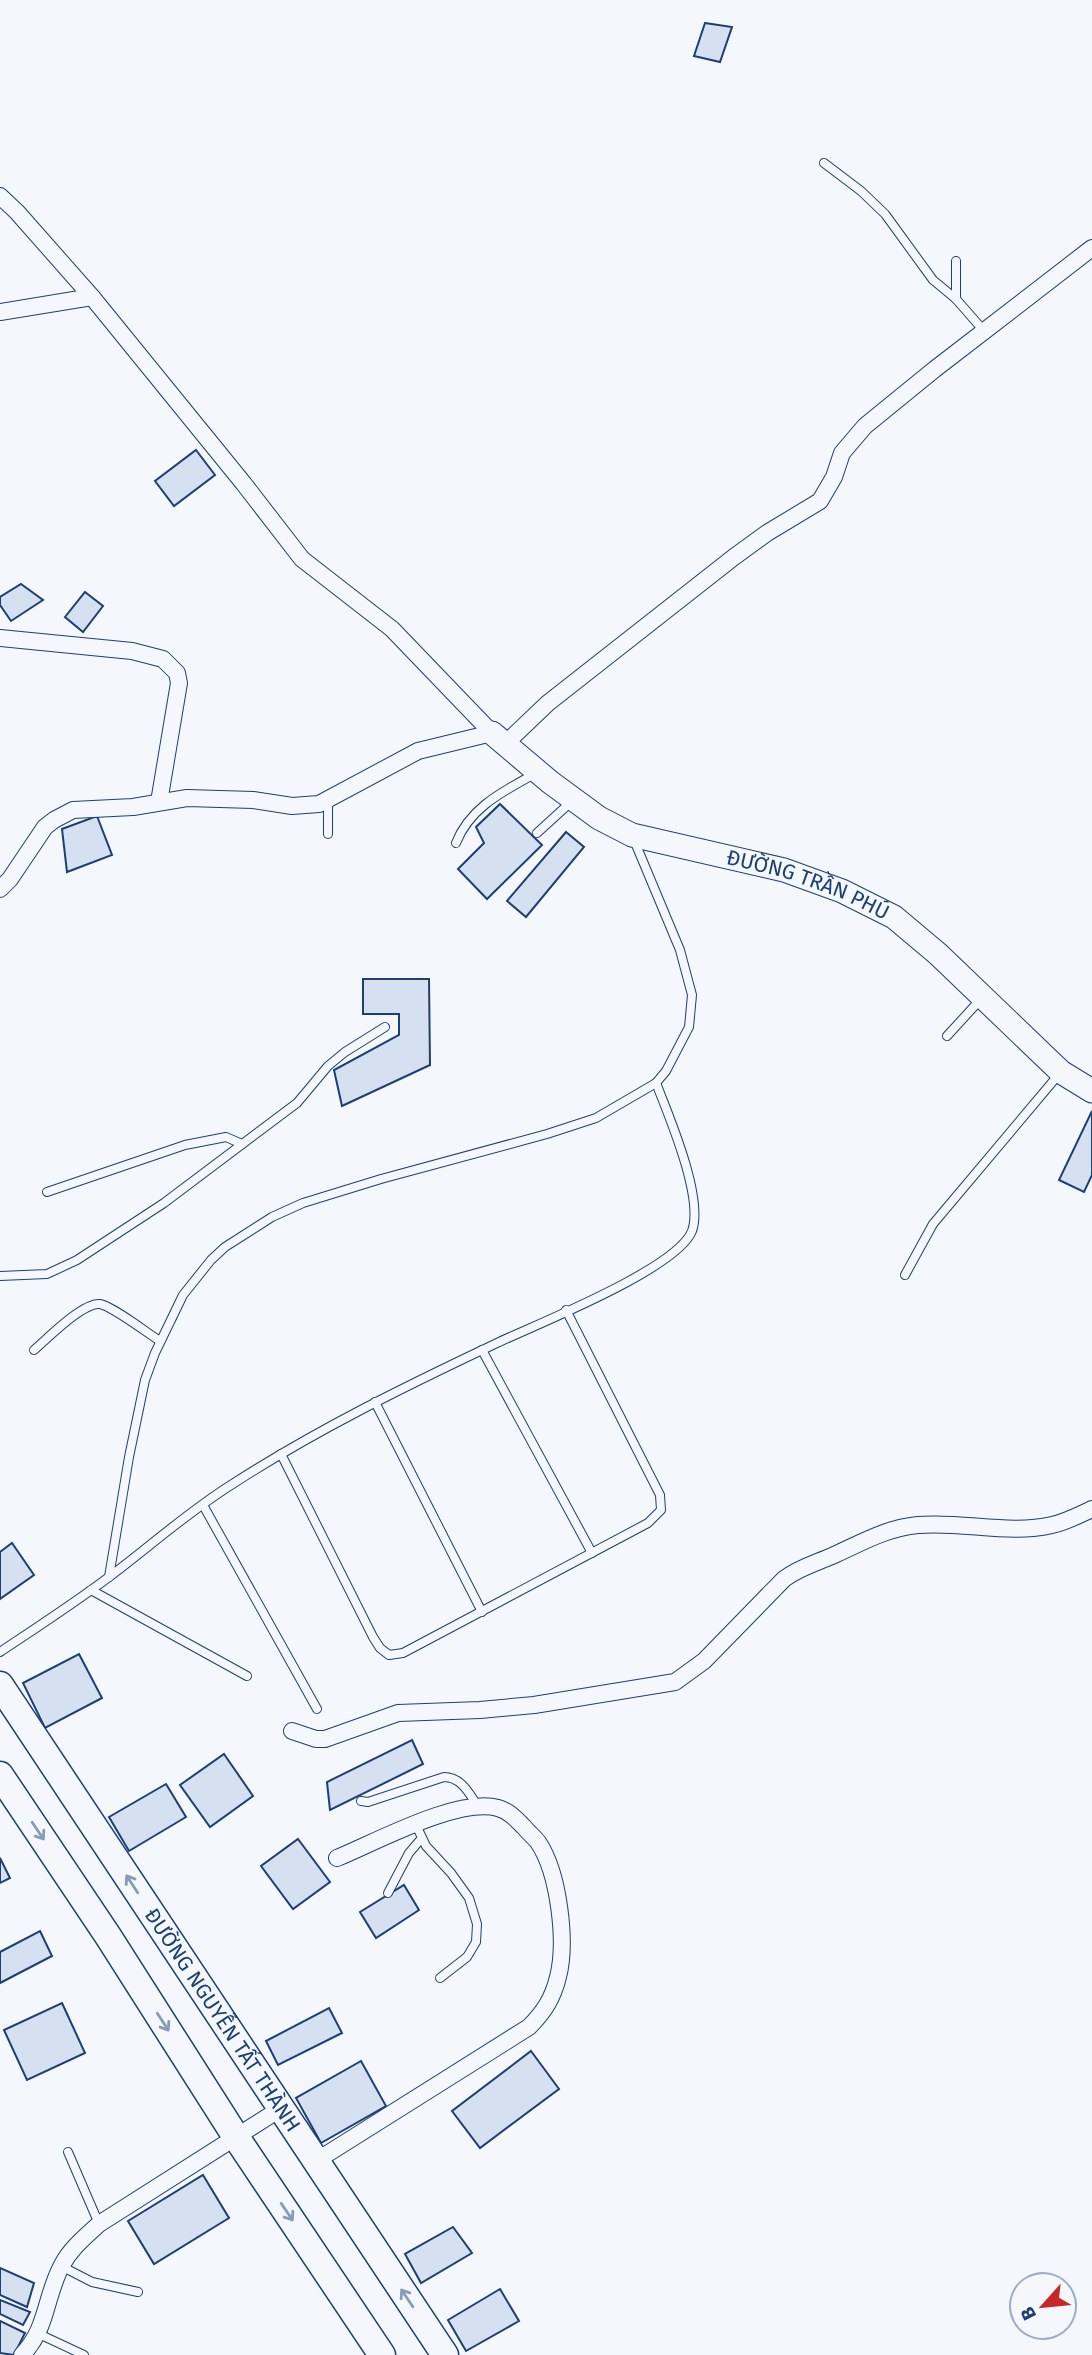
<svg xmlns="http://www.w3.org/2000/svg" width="1092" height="2355" viewBox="0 0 1092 2355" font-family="'Fira Sans',sans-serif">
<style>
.building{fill:#d5e0f0;stroke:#1d3f73;stroke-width:2}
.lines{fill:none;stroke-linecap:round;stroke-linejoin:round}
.lane-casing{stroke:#1d3f73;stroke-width:10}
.street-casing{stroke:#1d3f73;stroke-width:18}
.secondary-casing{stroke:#1d3f73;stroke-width:25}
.primary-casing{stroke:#1d3f73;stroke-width:29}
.lane{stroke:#f4f7fb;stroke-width:8}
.street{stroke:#f4f7fb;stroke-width:16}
.secondary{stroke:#f4f7fb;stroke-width:23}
.primary{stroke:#f4f7fb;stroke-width:26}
.oneway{stroke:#889bb7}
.labels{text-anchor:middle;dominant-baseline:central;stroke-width:5;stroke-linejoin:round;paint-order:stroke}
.street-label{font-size:21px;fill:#1d3f73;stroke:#f4f7fb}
</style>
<rect width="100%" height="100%" fill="#f4f7fb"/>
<g class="building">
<path d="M705,23L732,27L720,62L694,56Z"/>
<path d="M196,450L215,475L174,506L155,481Z"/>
<path d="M21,584L43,600L11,621L0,605V597Z"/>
<path d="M85,592L103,606L83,632L65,617Z"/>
<path d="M500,804L542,845L487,899L458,869L484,843L476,827Z"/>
<path d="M97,816L112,855L67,872L62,829Z"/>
<path d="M566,832L584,847L526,917L507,901Z"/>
<path d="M363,979H429L430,1065L342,1106L334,1070L399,1035V1014H363Z"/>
<path d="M1092,1111V1175L1084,1192L1059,1180Z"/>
<path d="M12,1543L34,1575L0,1599V1552Z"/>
<path d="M79,1654L102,1698L45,1728L23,1683Z"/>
<path d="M412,1740L423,1764L330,1810L327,1782Z"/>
<path d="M224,1754L253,1796L210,1827L180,1785Z"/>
<path d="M166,1784L186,1817L129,1851L109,1817Z"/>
<path d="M298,1839L330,1882L293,1909L261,1866Z"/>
<path d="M0,1858L10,1878L0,1883Z"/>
<path d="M404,1885L419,1910L376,1938L360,1912Z"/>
<path d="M40,1931L52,1956L0,1983V1952Z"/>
<path d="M62,2003L85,2053L27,2080L4,2030Z"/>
<path d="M329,2008L342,2033L278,2065L266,2041Z"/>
<path d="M531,2051L559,2089L480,2148L452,2111Z"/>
<path d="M361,2061L386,2106L321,2143L296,2098Z"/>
<path d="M203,2175L229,2218L154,2264L128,2221Z"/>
<path d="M453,2227L472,2253L421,2283L405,2254Z"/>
<path d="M0,2268L34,2283L27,2307L0,2295Z"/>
<path d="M500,2289L519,2321L466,2351L448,2320Z"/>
<path d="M0,2300L30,2312L23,2325L0,2314Z"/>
<path d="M0,2321L25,2333L14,2355L0,2353Z"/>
</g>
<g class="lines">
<g class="lane-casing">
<g id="lane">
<path d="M824,163L861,191L885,214L933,280L956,299L984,331"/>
<path d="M956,261V299"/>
<path d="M537,833L571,802"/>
<path d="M328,834V800"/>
<path d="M456,843C470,807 504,791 536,773"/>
<path d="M947,1036L980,1000"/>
<path d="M47,1192L185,1145L226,1137L242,1144"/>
<path d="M905,1275L933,1224L1060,1073"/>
<path d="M0,1276L47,1274L77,1260L164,1203L297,1103L328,1066L345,1052L385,1027"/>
<path d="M34,1350C47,1339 83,1302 100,1304C114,1307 147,1333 160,1341"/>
<path d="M482,1350L592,1553"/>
<path d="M375,1402L482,1612"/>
<path d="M281,1454L373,1637L380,1648L389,1655L403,1653L648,1523L661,1510L660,1495L566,1310"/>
<path d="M203,1505L317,1709"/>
<path d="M109,1577L129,1457L145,1380L155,1353L183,1295L211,1260L225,1247L272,1217L303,1203L381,1179L547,1134L596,1118L656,1083L666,1071L689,1027L692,995L680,950L634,840"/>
<path d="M91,1590L247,1676"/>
<path d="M0,1652C36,1628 73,1604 109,1577C149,1547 188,1512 231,1485C316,1430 406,1386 497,1343C537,1324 677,1269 692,1231C704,1198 669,1116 656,1083"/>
<path d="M361,1801L368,1802L444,1777C461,1777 469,1793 477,1805"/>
<path d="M416,1825L426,1846L451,1873L469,1898L477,1924L476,1942L467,1957L440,1978"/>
<path d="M388,1893L409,1853L421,1839"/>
<path d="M68,2152L99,2224"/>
<path d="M61,2266L92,2282L138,2292"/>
<path d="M39,2334L84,2355"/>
</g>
</g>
<g class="street-casing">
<g id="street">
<path d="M0,196L17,212L92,297L244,484L302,559L392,629L492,733"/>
<path d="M0,312L92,297"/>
<path d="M0,638L132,651L163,659L177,673L179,683L159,802"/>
<path d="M505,744L548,703L734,557L767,533L820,501L834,477L842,453L865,426L935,369L1092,248"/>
<path d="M0,889L10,879L45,827L54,820L73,810L133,807L187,798L253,800L292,806L319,804L418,751L492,733"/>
<path d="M292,1731L316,1739H325L398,1713L480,1710L534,1705L675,1682L704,1661L784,1579C798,1568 816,1563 832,1556C861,1543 886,1528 918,1525C962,1521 1010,1535 1052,1525C1066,1522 1079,1515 1092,1509"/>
<path d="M316,2161L529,2027C544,2012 553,1998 558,1977C567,1942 559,1873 538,1842C534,1837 528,1832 524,1827C516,1819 509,1811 498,1808C458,1797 376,1842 337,1858"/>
<path d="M22,2355C48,2328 45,2296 62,2265C71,2248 85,2237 99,2224L280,2109"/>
</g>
</g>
<g class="secondary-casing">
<g id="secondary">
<path id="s1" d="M492,733L550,782L599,818L632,835L784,870L842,891L894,917L938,954L1061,1072L1092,1091"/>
</g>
</g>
<g class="primary-casing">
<g id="primary">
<path id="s2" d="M0,1685L445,2355"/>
<path d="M0,1775L108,1936L236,2137L382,2355"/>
</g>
</g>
<use href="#lane" class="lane"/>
<use href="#street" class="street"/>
<use href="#secondary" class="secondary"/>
<use href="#primary" class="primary"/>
</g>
<defs><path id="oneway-shaft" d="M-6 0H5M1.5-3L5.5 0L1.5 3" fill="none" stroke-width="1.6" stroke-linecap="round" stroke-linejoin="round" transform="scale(1.75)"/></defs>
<g class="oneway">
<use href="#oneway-shaft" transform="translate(38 1831) rotate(56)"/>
<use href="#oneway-shaft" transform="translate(132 1884) rotate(-123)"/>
<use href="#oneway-shaft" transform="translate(163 2022) rotate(57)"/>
<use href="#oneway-shaft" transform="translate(287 2212) rotate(56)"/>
<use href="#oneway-shaft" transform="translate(407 2298) rotate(-124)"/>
</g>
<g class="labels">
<g class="street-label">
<text stroke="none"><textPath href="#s1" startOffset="357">ĐƯỜNG TRẦN PHÚ</textPath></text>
<text stroke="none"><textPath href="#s2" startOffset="402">ĐƯỜNG NGUYỄN TẤT THÀNH</textPath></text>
</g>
</g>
<g transform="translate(1043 2306) rotate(243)"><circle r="33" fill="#f4f7fb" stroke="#9eadc5" stroke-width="2"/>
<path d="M0-5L12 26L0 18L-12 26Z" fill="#c62828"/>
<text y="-10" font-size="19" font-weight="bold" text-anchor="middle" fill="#1d3f73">B</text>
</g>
</svg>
